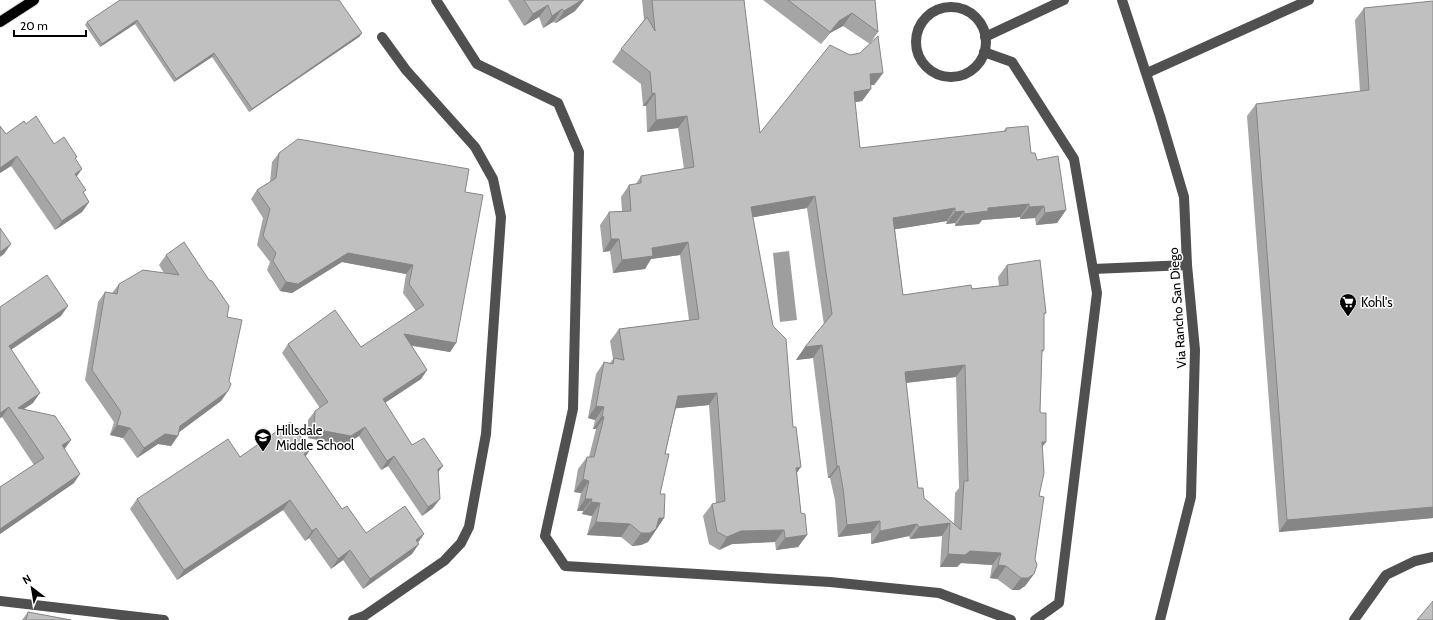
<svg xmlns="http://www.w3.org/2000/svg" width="1433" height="620" viewBox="0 0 1433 620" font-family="Cabin,sans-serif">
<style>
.water{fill:#9e9e9e}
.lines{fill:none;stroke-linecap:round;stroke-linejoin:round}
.major-casing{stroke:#dbdbdb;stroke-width:12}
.minor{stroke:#505050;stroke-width:10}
.major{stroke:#000;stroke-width:10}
.wall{fill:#a5a5a5;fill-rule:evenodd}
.shaded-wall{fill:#868686}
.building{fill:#c0c0c0;stroke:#868686;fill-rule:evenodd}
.labels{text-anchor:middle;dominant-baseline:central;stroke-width:3;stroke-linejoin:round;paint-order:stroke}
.poi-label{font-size:13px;fill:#000;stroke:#fff;text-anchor:start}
.street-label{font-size:13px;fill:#000;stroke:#fff}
</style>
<rect width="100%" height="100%" fill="#fff"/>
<path class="water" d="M789,251L797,320L780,322L773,253Z"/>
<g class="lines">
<g class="major-casing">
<path id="major" d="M0,22L34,0"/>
</g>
<g class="minor">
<path d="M436,0L477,64L558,103L579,152L573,409L545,536L565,566L830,582L939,593L1011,620"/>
<path d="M1122,0L1160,116L1184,197L1187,265L1195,350L1191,497L1160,620"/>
<circle cx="951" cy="42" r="35"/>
<path d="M985,37L1064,0"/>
<path d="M984,52L1012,62L1074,159L1097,293L1059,603L1035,620"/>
<path d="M1147,73L1309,0"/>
<path d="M1093,269L1187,265"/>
<path d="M0,601L164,620"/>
<path d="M353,620L364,616L444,561L461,543L469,527L486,434L501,217L493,179L475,147L406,70L382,37"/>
<path d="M1354,620L1386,575L1415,561L1433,557"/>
</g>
<use href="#major" class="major"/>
</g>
<g class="wall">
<path d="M120,0L362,33L359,37L249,112L212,57L174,82L135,24L100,47L85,25L87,22Z"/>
<path d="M508,0H584L575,11L556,23L553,22L543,28L539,17L524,26Z"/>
<path d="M642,0H744L760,133L850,55L860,53L870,44L843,26L830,33L821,44L763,0H875L878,32L870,44L883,73L874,85H871V89L862,101L855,102L860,148L1003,132L1006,128L1037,160L1066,210L1057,223L1036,225L1035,218L1020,219V217L982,220L979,224L955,226V223L946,224L947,221L895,229L903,295L999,286L998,277L1007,265L1046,313L1044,315V350L1042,353L1040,411L1042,447L1034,574L1025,586L1019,590H1012L997,579L990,578L992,565L961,563L957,567H940L942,536L910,539L909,536L871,544V533L838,537L835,500L830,478H828L813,358L796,360L805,347L824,325L807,208L753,217L797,473L801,513L807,535L798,547L776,550L775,542L732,544L719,550L709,544L703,516L712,504L716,503L709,405L676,408L665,454L660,494L664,518L648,542L641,545L632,546L621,537L587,535L592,516L582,514L583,511H577L581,493L574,492L578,469L587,457H589L596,429H593L595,420L588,418L596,374L604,362L610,363L613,359L610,341L619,329L689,320L680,255L651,259L645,269L613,273L610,251L603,252L600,225L609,212L622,211L621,197L629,185L636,184L641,176L684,169L678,128L647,132L646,106H643L641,84L612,62L621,49L644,20ZM956,377L959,488L955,493L954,524L924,498L918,488L906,383Z"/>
<path d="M1433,1V518L1279,532L1247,116L1256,104L1360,91L1355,20L1364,8Z"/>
<path d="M26,124L75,159L82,169L76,176L84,193L89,202L82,212L55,230L11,166L0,173V126L6,134Z"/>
<path d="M279,153L465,192L456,343L450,352L412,346L427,370L421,379L385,403L412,445L438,473L433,508L422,516L388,466L381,470L359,436L345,445L308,438V420L315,411L320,408L282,353L288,344L361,347L416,311L403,293L406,274L342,262L292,293L280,291L267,270L270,262L257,245L263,218L251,199L257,190L270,182L272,162Z"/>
<path d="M166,255L227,317L229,381L228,391L221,401L179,432L171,446L158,444L137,458L123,438L110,435L114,422L85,380L98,302L105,292L112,293L119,284L164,273L159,265Z"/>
<path d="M0,307L61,316L11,349L33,403L24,409L64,449L74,483L0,534V487L34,465L2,417L0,418Z"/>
<path d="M310,450L305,456L342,509L366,533L424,534L418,542L412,554L363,589L343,560L331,569L309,538L305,541L283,510L177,580L130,509L137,499L240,457Z"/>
<path d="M28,612L71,620H22Z"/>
</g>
<g class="shaded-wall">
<path d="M577,0H584L575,11L556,23L564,11Z"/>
<path d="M548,5L539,17L524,26L533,14Z"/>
<path d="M562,9L553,22L543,28L552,16Z"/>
<path d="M852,13L843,26L830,33L821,44L830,32L839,21Z"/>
<path d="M137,20L135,24L100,47L102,44Z"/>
<path d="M362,33L359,37L249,112L252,109Z"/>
<path d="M214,53L212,57L174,82L176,79Z"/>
<path d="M883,73L874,85L861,86L870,74Z"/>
<path d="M871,89L862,101L845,104L854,92Z"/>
<path d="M655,93L646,106H643L652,94Z"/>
<path d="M687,116L678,128L647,132L656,120Z"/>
<path d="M17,156L11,166L0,173V168Z"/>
<path d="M82,169L75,179V174Z"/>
<path d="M815,196L807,208L743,219L751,207Z"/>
<path d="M89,202L82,212L55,230L62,221Z"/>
<path d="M1029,204L1020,217L982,220L979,224L955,226L964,214L988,208Z"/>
<path d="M1044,206L1035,218L1020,219L1029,207Z"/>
<path d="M955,208L947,221L885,231L893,218Z"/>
<path d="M1066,210L1057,223L1036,225L1045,213Z"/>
<path d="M964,211L955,223L946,224L955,212Z"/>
<path d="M611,239H619L610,251L603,252Z"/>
<path d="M688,242L680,255L651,259L645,269L613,273L622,260L652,248Z"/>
<path d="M11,244L4,254L0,257V252Z"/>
<path d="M348,253L413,265L406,274L342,262L292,293L280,291L286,282Z"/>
<path d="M68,306L61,316L2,356L9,346Z"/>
<path d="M404,334L456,343L450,352L398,343Z"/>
<path d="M822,345L813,358L796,360L805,347Z"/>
<path d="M965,365L956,377L896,384L905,372Z"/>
<path d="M427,370L421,379L377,408L383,399Z"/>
<path d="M228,391L221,401L174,436H178L171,446L158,444L137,458L144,448L165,434L180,426Z"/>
<path d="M40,393L33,403L14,415L18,408Z"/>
<path d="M717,393L709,405L670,409L678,396Z"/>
<path d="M596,406L604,407L595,420L588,418Z"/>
<path d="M9,407L2,417L0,418V413Z"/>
<path d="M602,416L604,417L596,429H593Z"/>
<path d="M117,425L130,428L123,438L110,435Z"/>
<path d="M365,427L359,436L345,445L308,438L314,429Z"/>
<path d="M71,440L64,450L62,445Z"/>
<path d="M1042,442H1046L1037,454Z"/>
<path d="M310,450L303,460L304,454Z"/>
<path d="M394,456L388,466L381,470L387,461Z"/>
<path d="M443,466L436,475L438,469Z"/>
<path d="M837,466H839L830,478H828Z"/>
<path d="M801,467L792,480L796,468Z"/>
<path d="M80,474L74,483L0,534V529Z"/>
<path d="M583,479L589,481L581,493L574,492Z"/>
<path d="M440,499L433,508L422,516L428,507Z"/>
<path d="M585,499H592L583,511H577Z"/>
<path d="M290,500L283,510L177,580L184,570Z"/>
<path d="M591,502L600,503L592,516L582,514Z"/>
<path d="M1433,507V518L1279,532L1287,520Z"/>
<path d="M659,518H664L648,542L641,545L632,546L641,533Z"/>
<path d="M880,521L871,533L838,537L847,525Z"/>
<path d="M596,522L630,524L621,537L587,535Z"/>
<path d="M950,523L942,536L910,539L919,527Z"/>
<path d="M917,524L909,536L871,544L880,531Z"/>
<path d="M316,528L309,538L305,541L312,531Z"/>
<path d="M784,530L775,542L732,544L719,550L727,537L741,531Z"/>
<path d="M424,534L417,544L416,540Z"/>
<path d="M807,535L798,547L776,550L785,538Z"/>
<path d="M419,544L412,554L363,589L370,579Z"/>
<path d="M350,550L343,560L331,569L338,559Z"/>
<path d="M970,551L1001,553L992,565L961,563L957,567H940L948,554Z"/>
<path d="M998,565L1006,566L997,579L990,578Z"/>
<path d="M1034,574L1025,586L1019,590H1012L1021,578Z"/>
</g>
<g class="building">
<path d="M120,0H339L362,33L252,109L214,53L176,79L137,20L102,44L87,22Z"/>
<path d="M524,0H582L564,11L562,9L552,16L548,5L533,14Z"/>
<path d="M652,0H744L760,133L830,45L850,55L860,53L878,36L883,73L870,74L871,89L854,92L860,148L1006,131V128L1028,126L1031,153H1035L1037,160L1058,156L1066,210L1045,213L1044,206L1029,207V204L988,208V211L964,214V211L955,212V208L893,218L903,295L971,285L972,289L1008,285L1007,265L1040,260L1046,313H1044V350H1042L1040,411L1041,413H1046V442H1042L1044,473L1039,496L1044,497L1035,559L1037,565L1034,574L1028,578H1021L1006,566L998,565L1001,553L970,551L965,555L948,554L950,523L919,527L917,524L880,531V521L847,525L843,488L839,466H837L822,345L805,347L832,314L815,196L751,207L773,326L786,339L793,427H796L801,467L796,468L801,513L805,514L807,535L785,538L784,530L741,531L727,537L717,532L712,504L725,501L717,393L678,396L665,454H669L660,494H665L664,518H659L656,529L650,533H641L630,524L596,522L600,503L591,502L592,499H585L589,481L583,479L587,457H594L604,417L602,416L604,407L596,406L604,362L613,364L614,358L624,360L619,329L699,319L688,242L652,248L653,256L622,260L619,239H611L609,212L631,211L629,185L641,183V176L694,167L687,116L656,120L655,93L652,94L650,72L621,49L647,17L655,31ZM965,365L968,481H964L961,530L924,498L923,488H918L905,372Z"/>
<path d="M788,0H875L878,32L852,13L839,21L830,32Z"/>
<path d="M1433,1V507L1287,520L1256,104L1369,90L1364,8Z"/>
<path d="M36,116L54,144L64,137L77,157L75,158L82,169L75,174L86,190L83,192L89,202L62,221L17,156L0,168V126L6,134L24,121L26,124Z"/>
<path d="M298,139L469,169L465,192L483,195L456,343L404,334L427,370L383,399L412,445L424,438L443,466L438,469L440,499L428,507L394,456L387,461L365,427L351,436L314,429L315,411L328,402L288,344L335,310L361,347L424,305L409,284L413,265L348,253L298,284L286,282L273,261L276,253L263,236L270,209L257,190L276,178L279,153Z"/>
<path d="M0,228L11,244L0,252Z"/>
<path d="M184,242L209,280L212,281L229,306L227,317L242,320L229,381L231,384L228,391L180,426L178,436L165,434L144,448L130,428L117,425L121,412L92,370L105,292L117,294L119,284L143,270L179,275L166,255Z"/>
<path d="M47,275L68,306L9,346L40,393L18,408L55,416L71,440L62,445L80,474L0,529V487L44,458L9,407L0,413V307Z"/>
<path d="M290,422L310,450L304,454L342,509L347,506L366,533L405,506L424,534L416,540L419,544L370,579L350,550L338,559L316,528L312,531L290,500L184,570L137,499L228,439L240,457Z"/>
<path d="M1433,601V620H1417Z"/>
<path d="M28,612L71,620H26Z"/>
</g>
<defs>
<g id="supermarket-pin" transform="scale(0.9)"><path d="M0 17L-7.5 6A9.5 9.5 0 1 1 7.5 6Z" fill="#000" stroke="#fff"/><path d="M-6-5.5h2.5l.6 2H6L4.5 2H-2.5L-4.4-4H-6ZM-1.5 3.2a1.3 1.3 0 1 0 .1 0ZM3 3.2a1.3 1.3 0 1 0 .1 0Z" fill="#fff"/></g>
<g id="school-pin" transform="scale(0.9)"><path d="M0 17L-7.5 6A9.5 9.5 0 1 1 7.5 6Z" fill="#000" stroke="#fff"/><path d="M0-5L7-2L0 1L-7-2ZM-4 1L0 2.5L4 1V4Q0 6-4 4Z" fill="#fff"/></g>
</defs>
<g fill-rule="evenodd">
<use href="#supermarket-pin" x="1348" y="302"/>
<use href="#school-pin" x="263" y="437"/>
</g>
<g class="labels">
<g class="poi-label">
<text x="1361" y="302">Kohl's</text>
<text x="276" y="430">Hillsdale<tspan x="276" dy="15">Middle School</tspan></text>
</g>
<g class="street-label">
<text transform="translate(1177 308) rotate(-94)">Via Rancho San Diego</text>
</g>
</g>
<g transform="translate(32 588) rotate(329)" stroke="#ffffff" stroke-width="3" paint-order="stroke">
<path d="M0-3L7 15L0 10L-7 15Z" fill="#000000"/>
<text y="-6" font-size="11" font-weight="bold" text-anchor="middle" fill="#000000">N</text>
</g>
<path d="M14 30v6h72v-6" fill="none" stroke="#000000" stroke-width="2"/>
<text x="20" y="30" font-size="12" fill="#000000" stroke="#ffffff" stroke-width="3" paint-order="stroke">20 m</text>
</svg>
